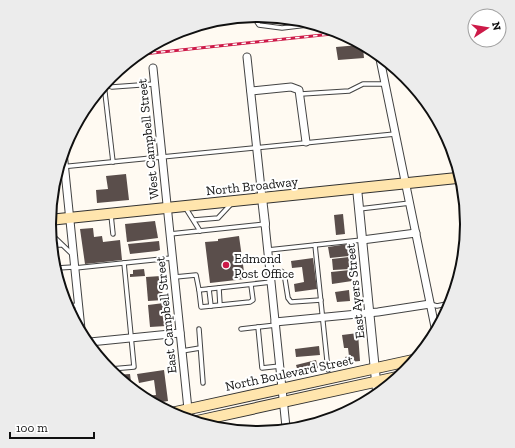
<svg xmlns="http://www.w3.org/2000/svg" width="515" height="448" viewBox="0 0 515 448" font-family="'Zilla Slab',serif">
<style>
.building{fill:#5a4e4b}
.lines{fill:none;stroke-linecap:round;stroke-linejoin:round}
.service-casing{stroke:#434343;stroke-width:5.5}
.minor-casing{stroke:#434343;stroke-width:9}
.tertiary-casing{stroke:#434343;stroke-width:10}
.secondary-casing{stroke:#323232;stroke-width:12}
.service{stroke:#fff;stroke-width:3.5}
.minor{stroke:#fff;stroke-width:7}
.tertiary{stroke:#fff;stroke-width:8}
.secondary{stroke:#ffe5ad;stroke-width:10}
.rail-casing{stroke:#cd1a48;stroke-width:3}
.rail{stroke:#fff;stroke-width:1.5;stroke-dasharray:4.5;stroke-linecap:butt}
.poi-dot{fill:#cd1a48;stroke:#fff;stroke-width:1.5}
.labels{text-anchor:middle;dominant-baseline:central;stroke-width:4;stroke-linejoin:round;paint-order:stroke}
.street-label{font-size:13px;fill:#101010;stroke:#fff}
.poi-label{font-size:13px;fill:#101010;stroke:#fff;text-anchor:start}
.rim{fill:none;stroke:#101010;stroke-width:2}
</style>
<rect width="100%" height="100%" fill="#fffaf2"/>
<g class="building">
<path d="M359,45L363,48L364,58L338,60L336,47Z"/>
<path d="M126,174L129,200L97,203L96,190L108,189L106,176Z"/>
<path d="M343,214L345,234L336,235L334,215Z"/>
<path d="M155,221L158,238L127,242L125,224Z"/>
<path d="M93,228L94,237L102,236L103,242L120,240L122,260L85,264L80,229Z"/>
<path d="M239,236L245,279L210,283L205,242L218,241V239Z"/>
<path d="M159,241L160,250L157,251L130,254L128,244Z"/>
<path d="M348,244L349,256L330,258L328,247Z"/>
<path d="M349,257L350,269L333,270L332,259Z"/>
<path d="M313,258L317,289L295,292L294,284L304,282L302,267L292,268L291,261Z"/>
<path d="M144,269L145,276L130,277V274H133V270Z"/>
<path d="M350,270L352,281L332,284L331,272Z"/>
<path d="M161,276L163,300L148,301L146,277Z"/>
<path d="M349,290L350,301L337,302L335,292Z"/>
<path d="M164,303L166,326L150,327L148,305Z"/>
<path d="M358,333L360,361L349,362V361H346L345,357L349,356L348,348H344L342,335Z"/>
<path d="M319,346L320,355L296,357L295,349Z"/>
<path d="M316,360L318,368L298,372L296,365Z"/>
<path d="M164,370L168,401L156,403L146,396L156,395L154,380L139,383L137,374Z"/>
<path d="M130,374L131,382L126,383L115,375Z"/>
</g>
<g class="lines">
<g class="service-casing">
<g id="service">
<path d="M253,16L259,25L282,28L307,25"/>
<path d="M104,84L113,162"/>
<path d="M104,84L112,87L154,84"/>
<path d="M301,94L349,91L363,84H384"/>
<path d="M60,167L395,134"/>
<path d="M185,207L200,231"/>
<path d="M359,209L410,203"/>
<path d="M111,215L113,234"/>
<path d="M194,220L218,218L232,203"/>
<path d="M464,231L465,233"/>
<path d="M51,234L73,255"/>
<path d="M170,234L265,224"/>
<path d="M53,245H61"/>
<path d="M315,245L328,370"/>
<path d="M268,250L362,240"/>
<path d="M57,268L74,267"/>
<path d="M75,268L172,258"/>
<path d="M270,272L281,271L284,273L288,298L291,302L321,300"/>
<path d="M175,277L196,275L199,290L271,282"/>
<path d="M219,288L220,305"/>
<path d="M209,289L211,306"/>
<path d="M199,290L201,307L250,302L253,300L251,285"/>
<path d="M430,304L437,306L451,303"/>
<path d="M66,306L79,305"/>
<path d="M258,327L262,368L280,366"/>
<path d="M199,329L203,383"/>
<path d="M241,329L276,325"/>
<path d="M182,351L200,348"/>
<path d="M111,369L134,367L124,263"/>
</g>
</g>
<g class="minor-casing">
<g id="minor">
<path d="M247,57L262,198"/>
<path d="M380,59L435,327"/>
<path d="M153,68L189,419"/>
<path d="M251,91L291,87L299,90L306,142"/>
<path d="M63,152L81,329"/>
<path d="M265,224L286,427"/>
<path d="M362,240L416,233"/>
<path d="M275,322L378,312L430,304"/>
<path d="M90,342L180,333"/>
</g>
</g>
<g class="tertiary-casing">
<g id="tertiary">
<path d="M357,188L377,391"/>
<path d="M262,198L265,224"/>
</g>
</g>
<g class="secondary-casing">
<g id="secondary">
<path d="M49,220L457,178"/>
<path d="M171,413L413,360"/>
<path d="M197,421L397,377"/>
</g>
</g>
<use href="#service" class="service"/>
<use href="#minor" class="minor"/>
<use href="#tertiary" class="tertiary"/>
<use href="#secondary" class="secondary"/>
<g class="rail-casing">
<path id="rail" d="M143,54L341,33"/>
</g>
<use href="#rail" class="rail"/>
</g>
<circle class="poi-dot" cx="226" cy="265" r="4"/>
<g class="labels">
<g class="street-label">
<text transform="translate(148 139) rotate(-96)">West Campbell Street</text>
<text transform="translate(252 186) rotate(-6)">North Broadway</text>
<text transform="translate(355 291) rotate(-96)">East Ayers Street</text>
<text transform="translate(166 315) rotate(-96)">East Campbell Street</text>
<text transform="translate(289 373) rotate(-12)">North Boulevard Street</text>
</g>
<g class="poi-label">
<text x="234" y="258">Edmond<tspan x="234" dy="15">Post Office</tspan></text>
</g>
</g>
<path d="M0 0H515V448H0ZM56 224a202 202 0 1 1 404 0a202 202 0 1 1-404 0Z" fill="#ececec" fill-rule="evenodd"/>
<path class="rim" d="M56 224a202 202 0 1 1 404 0a202 202 0 1 1-404 0Z"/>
<g transform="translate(487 28) rotate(78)"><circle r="19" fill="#ffffff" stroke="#9f9f9f"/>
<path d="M0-3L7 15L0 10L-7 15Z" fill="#cd1a48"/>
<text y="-6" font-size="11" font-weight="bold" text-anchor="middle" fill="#101010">N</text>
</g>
<path d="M10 432v6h84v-6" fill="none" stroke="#101010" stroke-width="2"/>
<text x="16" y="432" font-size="12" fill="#101010" stroke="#ffffff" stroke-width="3" paint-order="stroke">100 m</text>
</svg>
